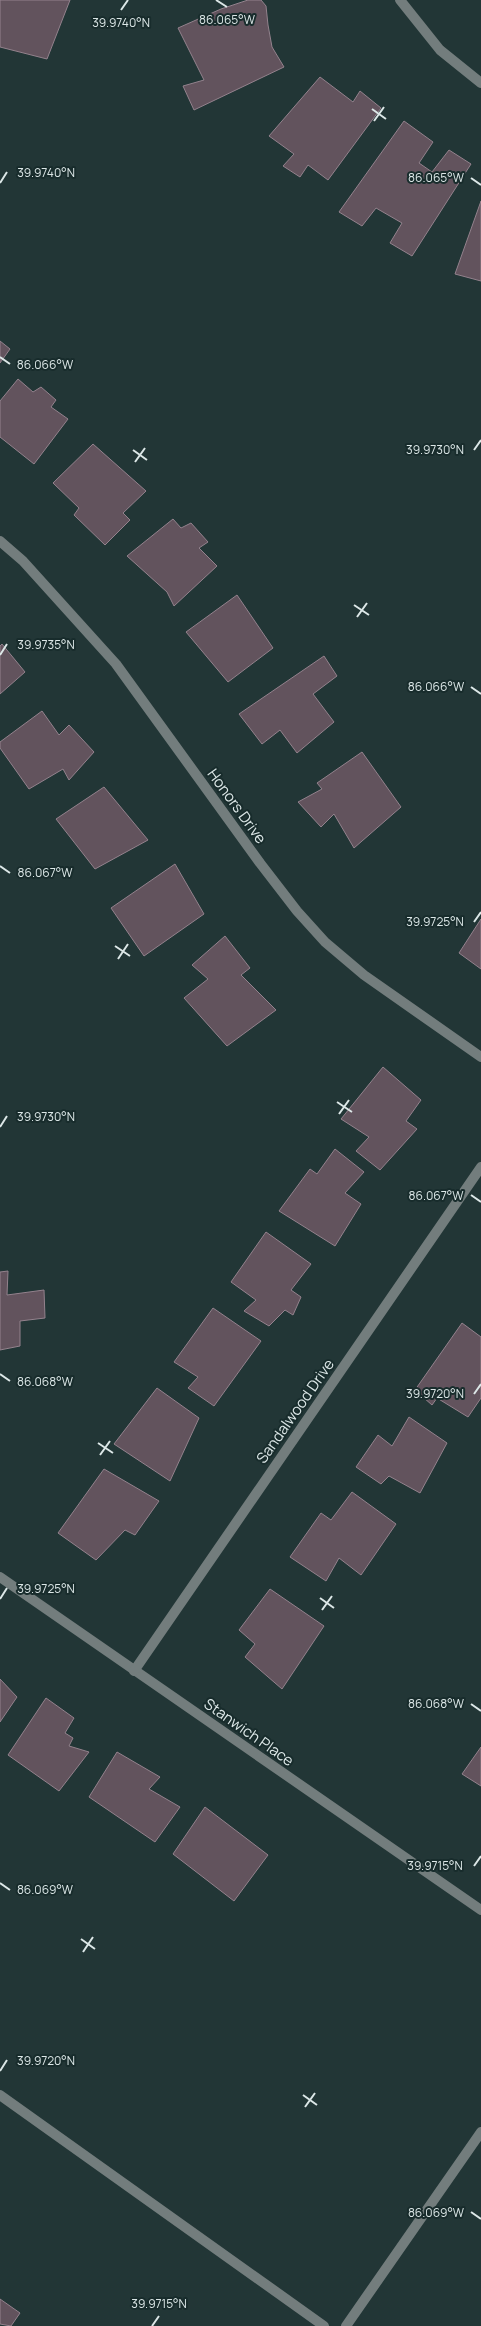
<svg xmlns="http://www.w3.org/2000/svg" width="481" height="2326" viewBox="0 0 481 2326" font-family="Manrope,sans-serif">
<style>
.building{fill:#62535d;stroke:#93828d}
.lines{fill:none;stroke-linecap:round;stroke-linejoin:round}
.service{stroke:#737d7d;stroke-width:10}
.minor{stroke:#737d7d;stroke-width:10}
.tertiary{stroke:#737d7d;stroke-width:10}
.ticks{fill:none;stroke:#dce7e7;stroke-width:2}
.labels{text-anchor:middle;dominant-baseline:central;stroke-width:4;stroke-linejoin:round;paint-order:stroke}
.street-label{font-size:15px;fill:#dce7e7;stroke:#182c2c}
.ticks-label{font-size:12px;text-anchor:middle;fill:#dce7e7;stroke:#182c2c;stroke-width:4;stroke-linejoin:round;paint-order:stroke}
</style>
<rect width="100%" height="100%" fill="#223636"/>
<g class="building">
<path d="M0,0H70L47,59L0,47Z"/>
<path d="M248,0H261L266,6L268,25L272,47L284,67L194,110L183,86L204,80L178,28L221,9Z"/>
<path d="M320,77L353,102L360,91L381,108L328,180L308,165L300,177L283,166L294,154L269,136Z"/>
<path d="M404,121L433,142L419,163L432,172L449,150L471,164L412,256L390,243L402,223L376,208L362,226L339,212Z"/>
<path d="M481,201V281L455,274Z"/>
<path d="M0,341L10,349L0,363Z"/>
<path d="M18,379L33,392L41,387L56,400L51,407L68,419L34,464L0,437V401Z"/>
<path d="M93,444L146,491L123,513L130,520L105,545L74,515L79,508L53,483Z"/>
<path d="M173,519L181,528L191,523L208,542L199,548L217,566L174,606L167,592L127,556Z"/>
<path d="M237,595L273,648L228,682L186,632Z"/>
<path d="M2,644L25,672L0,694V646Z"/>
<path d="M324,656L337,676L313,694L334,722L297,753L280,730L262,744L239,714Z"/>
<path d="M42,711L59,735L69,725L94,752L69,780L63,769L29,789L0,748V742Z"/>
<path d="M362,752L401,807L354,848L334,814L321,827L298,802L322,789L317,783Z"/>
<path d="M104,787L148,840L95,869L56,819Z"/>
<path d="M175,864L204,914L144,956L111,908Z"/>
<path d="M481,919V969L459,953Z"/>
<path d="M225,936L250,968L241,975L276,1010L227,1046L184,998L208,979L192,965Z"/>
<path d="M383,1067L421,1100L406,1121L417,1129L380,1170L356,1151L369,1137L341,1119Z"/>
<path d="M335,1149L364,1172L345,1193L361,1204L335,1246L279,1211L310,1169L317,1174Z"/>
<path d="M266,1232L311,1264L291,1290L301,1297L293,1315L285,1310L269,1326L244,1311L256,1300L231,1282Z"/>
<path d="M8,1271L7,1295L44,1290L45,1318L20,1321V1346L0,1350V1272Z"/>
<path d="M213,1308L261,1341L214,1406L188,1388L198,1377L174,1362Z"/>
<path d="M462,1323L481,1337V1398L468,1417L437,1398L432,1405L415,1390Z"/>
<path d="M157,1388L199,1418L170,1481L114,1444Z"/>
<path d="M409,1417L447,1443L420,1493L389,1476L381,1484L356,1467L378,1435L392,1446Z"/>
<path d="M104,1469L159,1501L135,1535L125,1530L96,1560L58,1533Z"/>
<path d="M352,1492L396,1524L361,1575L339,1558L326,1581L290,1557L321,1513L331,1520Z"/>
<path d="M270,1589L324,1626L282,1689L245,1657L255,1644L239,1630Z"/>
<path d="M0,1679L17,1697L0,1722Z"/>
<path d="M46,1698L74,1718L65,1733L73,1738L69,1746L89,1752L59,1791L8,1755Z"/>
<path d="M481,1747V1786L462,1774Z"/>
<path d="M117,1752L160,1777L149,1789L180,1807L155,1842L89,1797Z"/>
<path d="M205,1807L268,1855L234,1901L173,1854Z"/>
<path d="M0,2299L20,2313L11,2326L0,2324Z"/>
</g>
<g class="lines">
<path class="service" d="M0,2095L324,2326"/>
<g class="minor">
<path d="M400,0L440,50L481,83"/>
<path d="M0,541L23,561L116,664L260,863L297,911L325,942L364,975L481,1057"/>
<path d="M0,1577L481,1910"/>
<path d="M134,1671L481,1167"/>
</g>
<path class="tertiary" d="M346,2326L481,2132"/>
</g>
<path class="ticks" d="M216,0L227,7M121,10L128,0M372,109L386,119M374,121L384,107M471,178L481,185M0,183L7,172M0,357L10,364M133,450L147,460M474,450L481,440M135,462L145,448M354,605L369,615M357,617L367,603M0,655L7,644M471,687L481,694M0,866L10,873M474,922L481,912M115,946L130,956M118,959L128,944M337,1102L352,1112M339,1114L349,1100M0,1127L7,1116M471,1195L481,1202M0,1374L10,1381M474,1394L481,1384M98,1443L113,1453M100,1455L110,1441M320,1598L334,1608M0,1599L7,1588M322,1610L332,1596M471,1704L481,1711M474,1866L481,1856M0,1883L10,1890M81,1939L95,1949M83,1952L93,1937M0,2071L7,2060M303,2095L317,2105M305,2107L315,2093M471,2212L481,2219M152,2326L159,2316"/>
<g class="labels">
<g class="street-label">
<text transform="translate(237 806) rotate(54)">Honors Drive</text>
<text transform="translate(295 1411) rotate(-55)">Sandalwood Drive</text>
<text transform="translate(249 1732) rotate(35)">Stanwich Place</text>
</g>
</g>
<g class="ticks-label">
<text x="227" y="24">86.065°W</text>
<text x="121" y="27">39.9740°N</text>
<text x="46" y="177">39.9740°N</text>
<text x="436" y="182">86.065°W</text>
<text x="45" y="369">86.066°W</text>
<text x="435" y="454">39.9730°N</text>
<text x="46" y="649">39.9735°N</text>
<text x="436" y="691">86.066°W</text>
<text x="45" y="877">86.067°W</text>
<text x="435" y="926">39.9725°N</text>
<text x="46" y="1121">39.9730°N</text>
<text x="436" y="1200">86.067°W</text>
<text x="45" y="1386">86.068°W</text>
<text x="435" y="1398">39.9720°N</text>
<text x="46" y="1593">39.9725°N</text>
<text x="436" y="1708">86.068°W</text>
<text x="435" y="1870">39.9715°N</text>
<text x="45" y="1894">86.069°W</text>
<text x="46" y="2065">39.9720°N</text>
<text x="436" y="2217">86.069°W</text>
<text x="159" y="2308">39.9715°N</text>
</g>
</svg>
